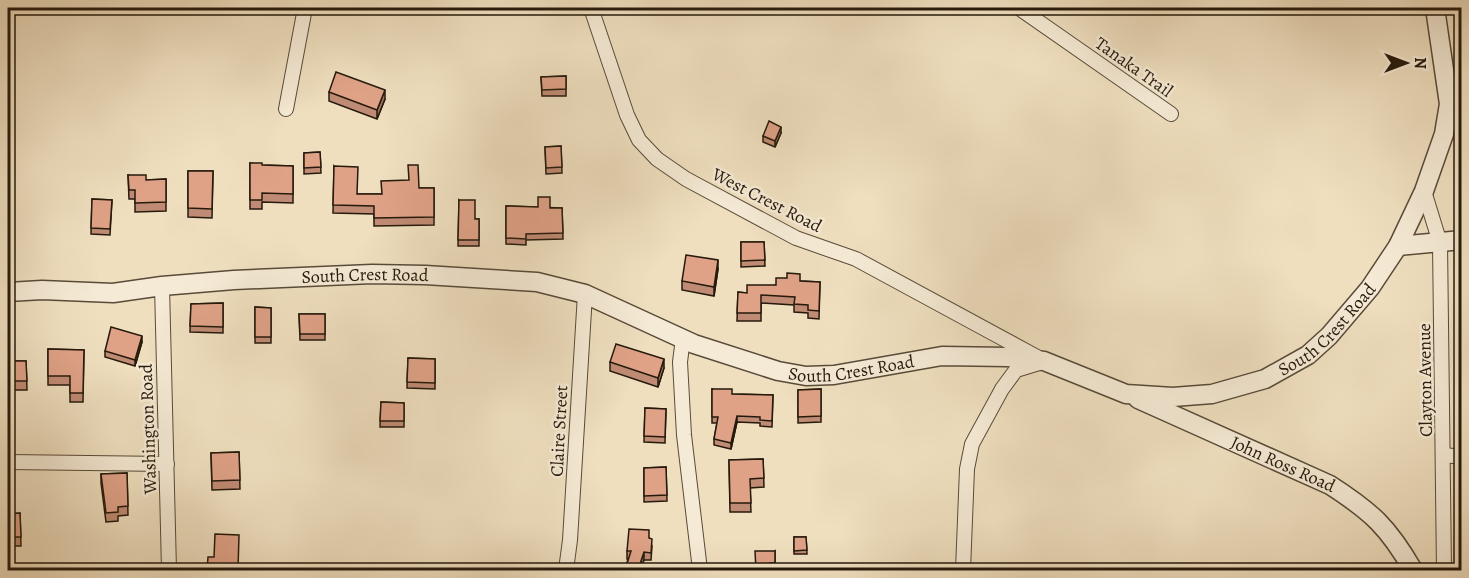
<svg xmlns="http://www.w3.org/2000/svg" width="1469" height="578" viewBox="0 0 1469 578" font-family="Alegreya,serif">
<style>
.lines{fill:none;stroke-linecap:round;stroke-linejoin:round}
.minor-casing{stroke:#584b39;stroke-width:16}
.tertiary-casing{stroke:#584b39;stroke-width:21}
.minor{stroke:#f5ead5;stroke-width:14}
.tertiary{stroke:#f5ead5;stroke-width:18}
.wall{fill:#c08b74;stroke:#261a0c;stroke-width:1.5}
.shaded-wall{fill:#9c715e;stroke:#261a0c;stroke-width:1.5}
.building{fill:#dfa287;stroke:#261a0c;stroke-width:1.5}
.labels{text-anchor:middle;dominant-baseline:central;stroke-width:5;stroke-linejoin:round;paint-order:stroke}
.street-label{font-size:18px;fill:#261a0c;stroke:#f5ead5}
</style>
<rect width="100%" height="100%" fill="#efdfbf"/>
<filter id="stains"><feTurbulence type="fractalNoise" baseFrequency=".00333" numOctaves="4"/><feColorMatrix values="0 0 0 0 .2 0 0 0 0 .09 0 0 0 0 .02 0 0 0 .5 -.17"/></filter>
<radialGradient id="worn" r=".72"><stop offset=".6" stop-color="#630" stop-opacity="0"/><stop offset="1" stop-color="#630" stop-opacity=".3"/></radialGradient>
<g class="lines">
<g class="minor-casing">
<g id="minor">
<path d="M591,8L627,115L639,140L657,159L686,179L796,238L856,259L1037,357"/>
<path d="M1019,8L1171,114"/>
<path d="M286,109L305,8"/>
<path d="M1424,191L1440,243L1444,570"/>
<path d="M162,286L169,570"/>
<path d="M683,338L680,362L684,435L700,570"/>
<path d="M1444,455L1462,457"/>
<path d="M8,462L167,464"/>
<path d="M566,570L570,540L585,294"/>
<path d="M963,570L967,469L972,444L1002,389L1016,370L1039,363"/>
</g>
</g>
<g class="tertiary-casing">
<g id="tertiary">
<path d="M1398,246L1462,240"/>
<path id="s1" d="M8,292L42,290L113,293L162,286L234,280L372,274L425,275L537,282L585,294L694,344L778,371L806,376L834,375L942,356L1008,357L1044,361L1126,394L1173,397L1212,394L1265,379L1308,355L1329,336L1370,288L1398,246L1424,191L1444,134L1449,104L1435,8"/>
<path id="s2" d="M1138,399L1330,485C1372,512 1388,527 1413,570"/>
</g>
</g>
<use href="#minor" class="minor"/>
<use href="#tertiary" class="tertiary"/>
</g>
<g class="wall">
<path d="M521,8H553V12L521,14Z"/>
<path d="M566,76V96H542L541,77Z"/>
<path d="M329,92L385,99L377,119L329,101Z"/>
<path d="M781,133L775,147L763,142V136Z"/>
<path d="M561,146L562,173L546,174L545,147Z"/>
<path d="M320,152L321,173L304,174V153Z"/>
<path d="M250,163L262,165L293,166V203L262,202V209H250Z"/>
<path d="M334,166L357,194H382L419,188H434V225L374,226V214L333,213Z"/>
<path d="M188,171H213L212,218L188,217Z"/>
<path d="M128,175L146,180L166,179V211L135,212V199H129Z"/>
<path d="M92,199L112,200L110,235L91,234Z"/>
<path d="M459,200L475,219H479V246H458Z"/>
<path d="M506,206L562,208L563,239L526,240V245L506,244Z"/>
<path d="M741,242H764L765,266L741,267Z"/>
<path d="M718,269L714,296L682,290V281Z"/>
<path d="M800,281L820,282L819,319L808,318V313L794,312V305L761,303V321H737L738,292L747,293L776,285Z"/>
<path d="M223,303V333L190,332L191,304Z"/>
<path d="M255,307L271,308V343H255Z"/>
<path d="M299,314H325V340H300Z"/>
<path d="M142,342L135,366L105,357V351Z"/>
<path d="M48,349L84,350L83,402H70V385H48Z"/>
<path d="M408,358L435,359V389L407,388Z"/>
<path d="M8,361H26L27,390H8Z"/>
<path d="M610,362L664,368L658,387L610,371Z"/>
<path d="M712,389L732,394L773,395L772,427L760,426V423L737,422L731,449L714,445V439L717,423H712Z"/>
<path d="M821,389V422L798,423V390Z"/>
<path d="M381,402L404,403V427H380Z"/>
<path d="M645,408L666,409L665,443L644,442Z"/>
<path d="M239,452L240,489L212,490L211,453Z"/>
<path d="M763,459L764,487L750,488L751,512H730L729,460Z"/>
<path d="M666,467L667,501L644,502V468Z"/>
<path d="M127,473L128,515L118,516V521L106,522L101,483V474Z"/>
<path d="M20,513L21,546H13V551H8V514Z"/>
<path d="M794,537H806L807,554H794Z"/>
<path d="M649,538L652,546L651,560H644L640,570H625L628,559H627V551Z"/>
<path d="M775,551V569L755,570Z"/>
</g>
<g class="shaded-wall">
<path d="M385,90V99L377,119V110Z"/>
<path d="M781,127V133L775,147V141Z"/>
<path d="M718,260V269L714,296V287Z"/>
<path d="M142,336V342L135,366V360Z"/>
<path d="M664,359V368L658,387V378Z"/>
<path d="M737,416V422L731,449V443Z"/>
<path d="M644,552V560L640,570H638Z"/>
</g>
<g class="building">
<path d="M336,72L385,90L377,110L329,92Z"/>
<path d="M566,76V89L542,90L541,77Z"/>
<path d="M769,121L781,127L775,141L763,136Z"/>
<path d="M561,146L562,167L546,168L545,147Z"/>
<path d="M320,152L321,167L304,168V153Z"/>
<path d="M250,163H262V165L293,166V194L262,193V200H250Z"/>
<path d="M408,165H418L419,188H434V217L374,218V206L333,205L334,166L358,167L357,194H382L381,181L409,180Z"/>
<path d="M188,171H213L212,209L188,208Z"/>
<path d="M128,175H146V180L166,179V202L135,203V190H129Z"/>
<path d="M538,197H550V208H562L563,233L526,234V239L506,238V206L538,207Z"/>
<path d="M92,199L112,200L110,229L91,228Z"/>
<path d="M459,200H475V219H479V240H458Z"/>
<path d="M741,242H764L765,260L741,261Z"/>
<path d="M686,255L718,260L714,287L682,281Z"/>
<path d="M787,273L800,274V281L820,282L819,311L808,310V305L794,304L795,297L761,295V313H737L738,292L747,293V285H776V278H787Z"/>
<path d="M223,303V327L190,326L191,304Z"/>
<path d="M255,307L271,308V337H255Z"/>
<path d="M299,314H325V334H300Z"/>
<path d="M111,327L142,336L135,360L105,351Z"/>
<path d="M616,344L664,359L658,378L610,362Z"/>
<path d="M48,349L84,350L83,393H70V376H48Z"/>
<path d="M408,358L435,359V383L407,382Z"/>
<path d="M8,361H26L27,381H8Z"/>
<path d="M712,389H732V394L773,395L772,421L760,420V417L737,416L731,443L714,439L718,417H712Z"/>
<path d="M821,389V416L798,417V390Z"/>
<path d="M381,402L404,403V421H380Z"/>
<path d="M645,408L666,409L665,437L644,436Z"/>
<path d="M239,452L240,480L212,481L211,453Z"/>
<path d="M763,459L764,478L750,479L751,503H730L729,460Z"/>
<path d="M666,467L667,495L644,496V468Z"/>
<path d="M127,473L128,506L118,507V512L106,513L101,474Z"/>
<path d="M20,513L21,537H13V542H8V514Z"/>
<path d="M629,529L649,530V538L652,539L651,553L644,552L638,570H625L631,551H627Z"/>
<path d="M215,534L239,535L238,570H207L208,557H214Z"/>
<path d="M794,537H806L807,550L794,551Z"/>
<path d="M755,551H775V563H770V570H756Z"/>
</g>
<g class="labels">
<g class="street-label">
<text transform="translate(1134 67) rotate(35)">Tanaka Trail</text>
<text transform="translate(767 200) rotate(27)">West Crest Road</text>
<text stroke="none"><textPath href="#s1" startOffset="358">South Crest Road</textPath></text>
<text stroke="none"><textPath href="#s1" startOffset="1366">South Crest Road</textPath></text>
<text stroke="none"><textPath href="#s1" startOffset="862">South Crest Road</textPath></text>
<text transform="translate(1425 380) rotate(-91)">Clayton Avenue</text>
<text transform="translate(148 429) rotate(-92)">Washington Road</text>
<text transform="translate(559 431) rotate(-87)">Claire Street</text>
<text stroke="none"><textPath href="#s2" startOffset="159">John Ross Road</textPath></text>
</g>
</g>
<rect width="1469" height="578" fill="none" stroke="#efdfbf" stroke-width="30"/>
<rect x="9" y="9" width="1451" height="560" fill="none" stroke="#261a0c" stroke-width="3"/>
<rect x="15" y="15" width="1439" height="548" fill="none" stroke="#261a0c" stroke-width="1.5"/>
<g transform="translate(1406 63) rotate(90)" stroke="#f5ead5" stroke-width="4.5" paint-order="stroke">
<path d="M0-4.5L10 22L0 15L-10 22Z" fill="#261a0c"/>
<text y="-9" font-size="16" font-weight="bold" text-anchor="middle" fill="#261a0c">N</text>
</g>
<rect width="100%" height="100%" filter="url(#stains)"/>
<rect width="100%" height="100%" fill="url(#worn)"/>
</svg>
